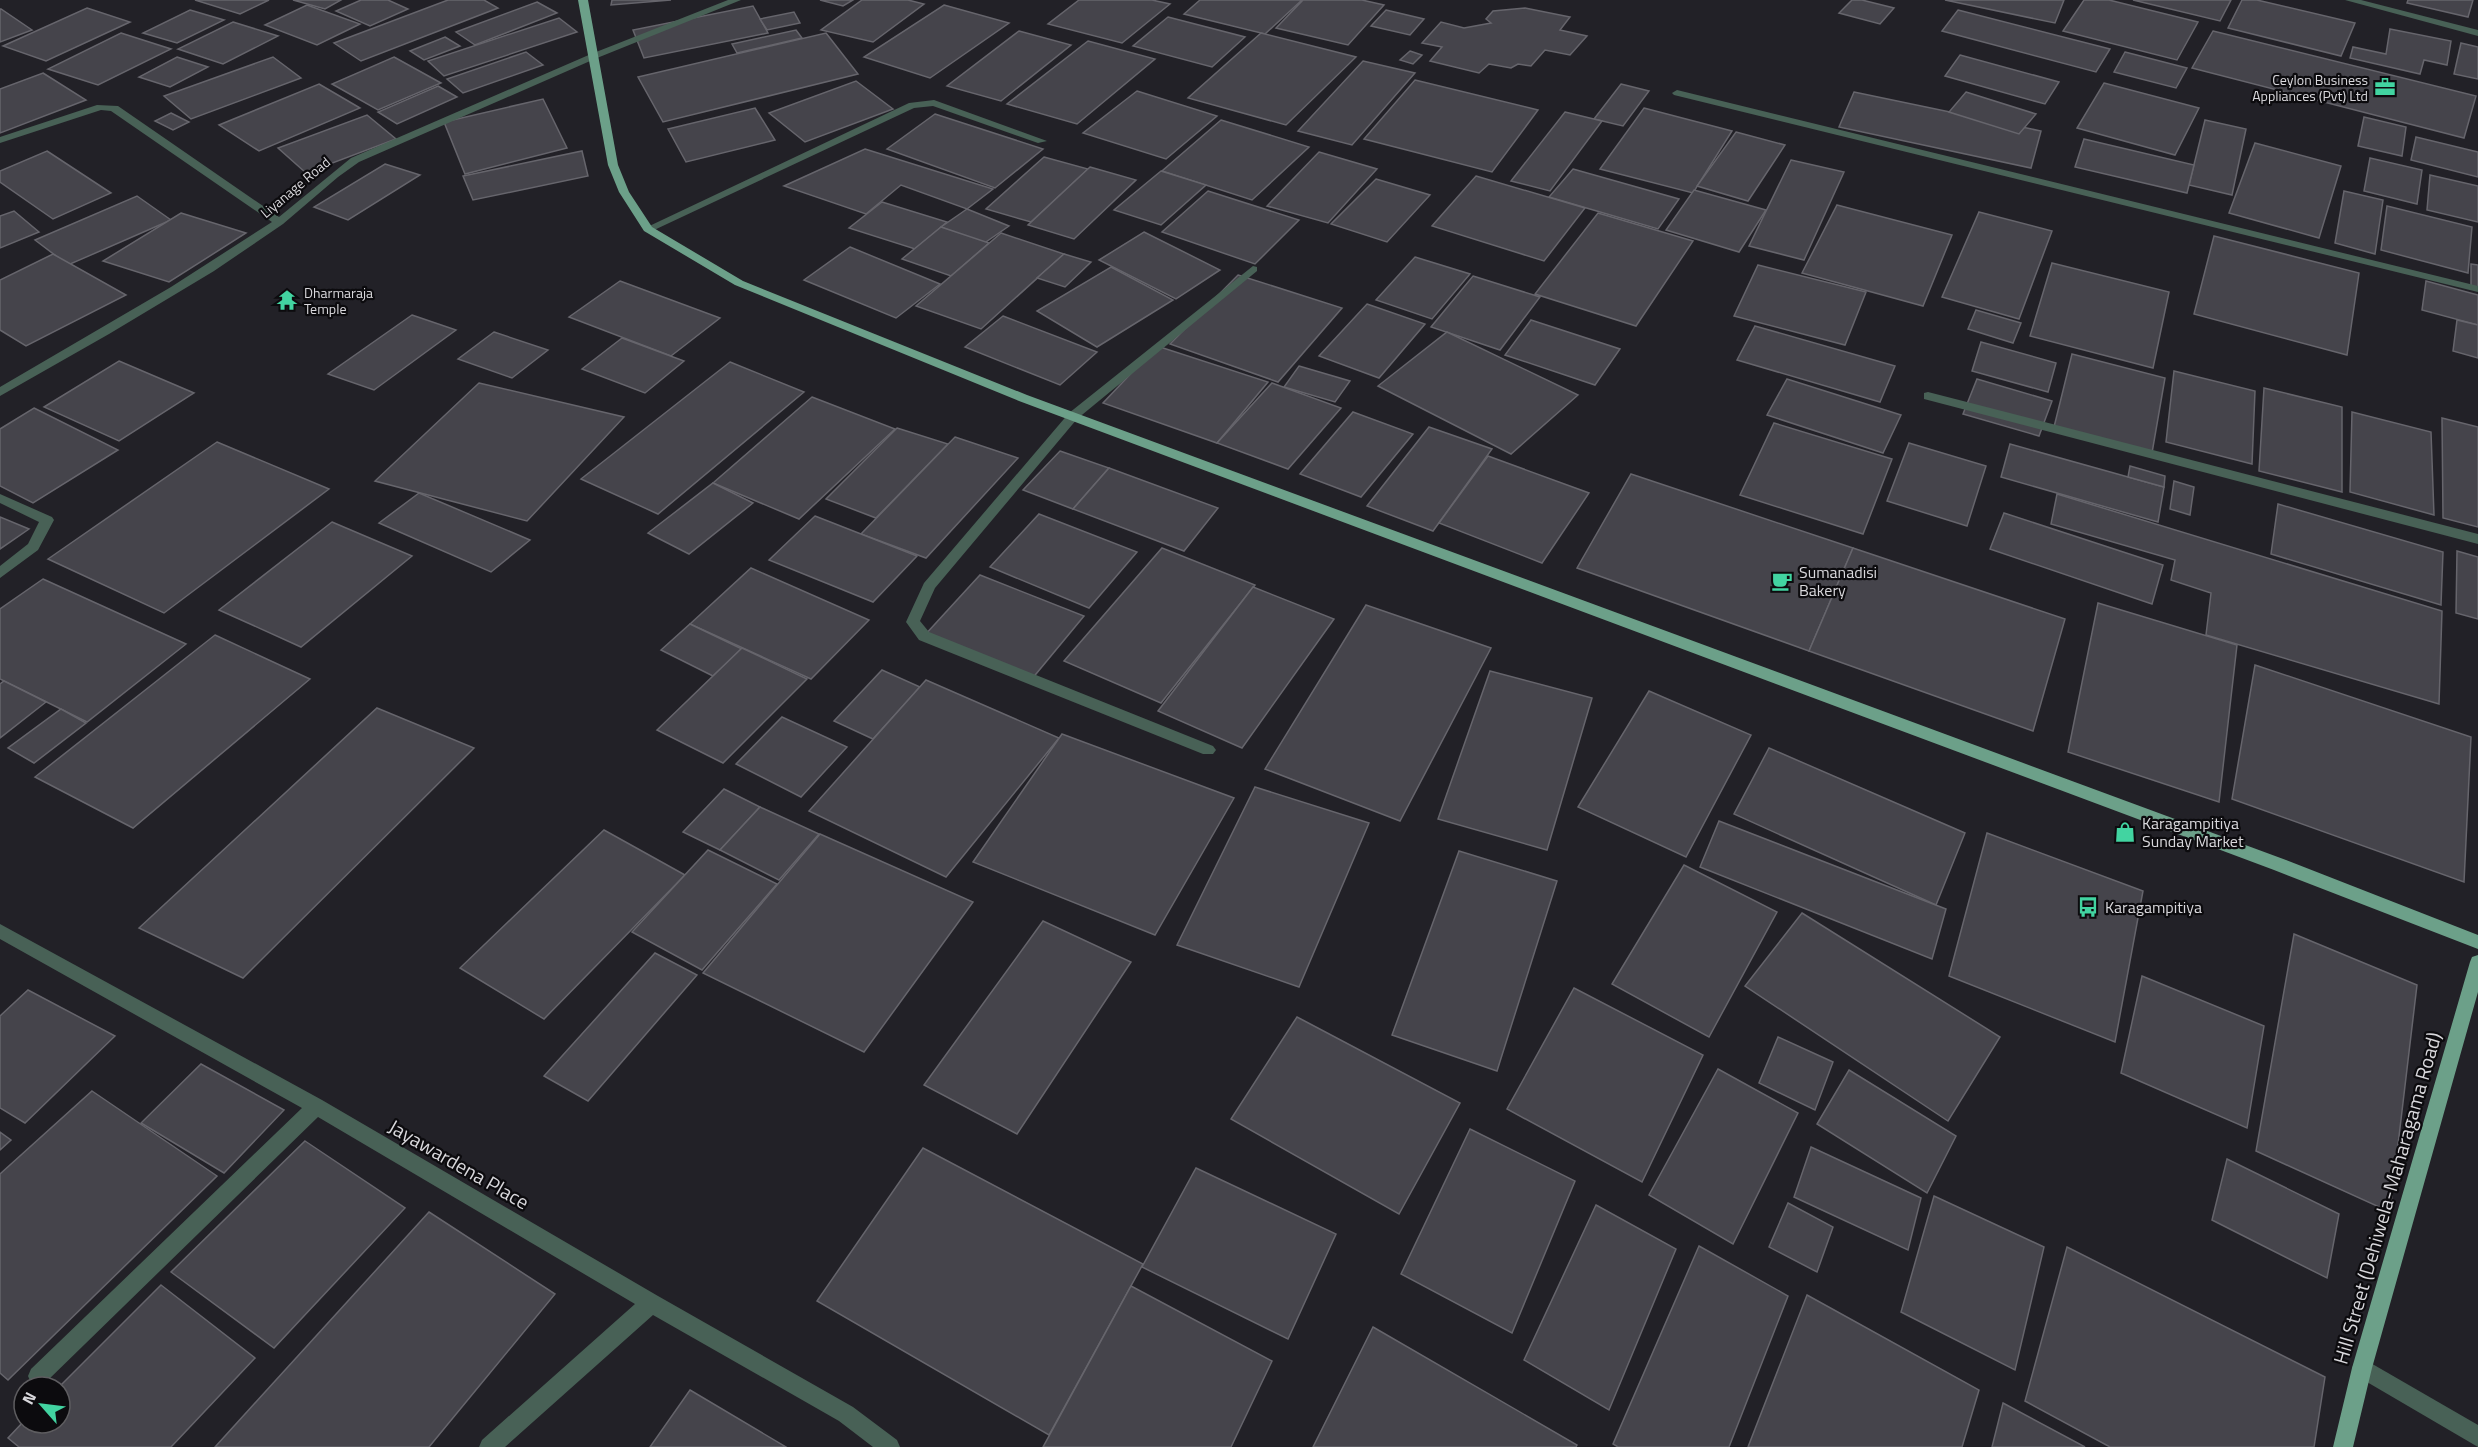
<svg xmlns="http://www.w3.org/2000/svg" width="2478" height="1447" viewBox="0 0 2478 1447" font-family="'Titillium Web',sans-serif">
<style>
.building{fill:#45444b;stroke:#66656c;stroke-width:1.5}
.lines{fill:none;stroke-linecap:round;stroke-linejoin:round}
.street{fill:#486156;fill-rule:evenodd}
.primary{fill:#6ca089;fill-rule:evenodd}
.labels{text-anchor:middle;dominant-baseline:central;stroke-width:4.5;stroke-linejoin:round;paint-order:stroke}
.far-poi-label{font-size:14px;fill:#d9d8dc;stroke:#0c0b0e;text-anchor:end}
.far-street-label{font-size:14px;fill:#d9d8dc;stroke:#0c0b0e}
.poi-label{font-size:16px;fill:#d9d8dc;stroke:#0c0b0e;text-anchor:start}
.near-street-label{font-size:20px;fill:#d9d8dc;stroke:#0c0b0e}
</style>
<rect width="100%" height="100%" fill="#222127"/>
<g class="building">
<path d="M195,0H269L240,14Z"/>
<path d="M293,0H341L325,9Z"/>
<path d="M361,0H388L408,9L370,26L336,11Z"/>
<path d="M448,0H484L498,8L361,61L334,43Z"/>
<path d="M612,0H671L611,5Z"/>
<path d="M820,0H853L843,6Z"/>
<path d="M862,0H908L924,4L873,42L821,30Z"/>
<path d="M1079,0H1152L1170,4L1122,43L1048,24Z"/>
<path d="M1200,0H1302L1265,34L1184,14Z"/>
<path d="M1303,0H1362L1384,5L1348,45L1276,28Z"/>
<path d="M1852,0H1862L1894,8L1880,24L1839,13Z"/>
<path d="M1945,0H2064L2055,23Z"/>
<path d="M2084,0H2109L2198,22L2177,60L2063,31Z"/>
<path d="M2133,0H2231L2220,21Z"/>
<path d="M2242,0H2257L2355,23L2341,56L2228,28Z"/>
<path d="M2408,0H2473L2468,17L2407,3Z"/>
<path d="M537,2L557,13L475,45L456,32Z"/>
<path d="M307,5L360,24L317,45L265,25Z"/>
<path d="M944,5L1009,23L930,78L864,57Z"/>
<path d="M753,6L768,33L644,58L633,30Z"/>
<path d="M87,8L130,22L46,61L3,46Z"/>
<path d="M1525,8L1570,17L1560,30L1587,36L1570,55L1545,50L1531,66L1518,64L1511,68L1489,64L1479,73L1430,61L1442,47L1422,43L1441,22L1464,28L1491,23L1486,19L1493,11Z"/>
<path d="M0,9H1L32,30L0,42Z"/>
<path d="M190,10L224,20L177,43L143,33Z"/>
<path d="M1386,10L1424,19L1410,35L1371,26Z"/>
<path d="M1958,10L2110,49L2096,72L1942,31Z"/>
<path d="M794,12L800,23L767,30L760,19Z"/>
<path d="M1168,17L1245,37L1212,67L1133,46Z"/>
<path d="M559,18L577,32L444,76L428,61Z"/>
<path d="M233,22L278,36L223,64L178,49Z"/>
<path d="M2390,29L2451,41L2447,65L2424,60L2420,74L2350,58L2353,47L2386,54Z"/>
<path d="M796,30L802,38L737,53L732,44Z"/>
<path d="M1019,31L1071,45L1001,101L947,86Z"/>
<path d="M2213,31L2476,96L2464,138L2192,68Z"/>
<path d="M121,33L171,49L98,85L48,69Z"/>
<path d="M826,33L858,74L663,122L638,77Z"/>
<path d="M1261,33L1356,57L1286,125L1188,98Z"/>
<path d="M445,37L460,46L424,60L410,51Z"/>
<path d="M1088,41L1155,59L1077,124L1007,104Z"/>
<path d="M2461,43L2478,47V79L2454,74Z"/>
<path d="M1410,51L1422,55L1413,64L1400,60Z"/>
<path d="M526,52L543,65L463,93L447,79Z"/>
<path d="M2125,52L2187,68L2176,88L2114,72Z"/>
<path d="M1960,55L2059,82L2045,104L1945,76Z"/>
<path d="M177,57L208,67L170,87L139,77Z"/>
<path d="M273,57L301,78L191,119L164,96Z"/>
<path d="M394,57L441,83L378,110L332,84Z"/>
<path d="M1363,61L1415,73L1352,145L1298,131Z"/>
<path d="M43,73L86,100L0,133V89Z"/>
<path d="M1415,80L1538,110L1492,172L1364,139Z"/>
<path d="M856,81L893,109L805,142L769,113Z"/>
<path d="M2104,83L2199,108L2175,155L2077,128Z"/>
<path d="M319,84L360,108L259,151L219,125Z"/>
<path d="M1621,84L1649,91L1623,126L1594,119Z"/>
<path d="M438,86L457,97L397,124L378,112Z"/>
<path d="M1137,91L1217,116L1166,159L1083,133Z"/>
<path d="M1854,92L2041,131L2031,168L1839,127Z"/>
<path d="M1966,92L2036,114L2019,134L1949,112Z"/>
<path d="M543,99L567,148L465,174L444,122Z"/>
<path d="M755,108L775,140L686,162L668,129Z"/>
<path d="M1644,108L1732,131L1693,193L1600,169Z"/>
<path d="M1565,112L1602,121L1550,191L1511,181Z"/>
<path d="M171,113L189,122L173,130L155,121Z"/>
<path d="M935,114L1043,149L995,188L887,149Z"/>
<path d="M367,115L396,139L306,173L278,148Z"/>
<path d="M2364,117L2406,127L2402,156L2358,146Z"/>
<path d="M1221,120L1309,147L1252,200L1162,171Z"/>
<path d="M2205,120L2246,129L2232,195L2189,185Z"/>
<path d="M1736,132L1785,145L1748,201L1697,186Z"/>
<path d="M2416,137L2478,152V177L2411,160Z"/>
<path d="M2084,139L2194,165L2187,193L2075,167Z"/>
<path d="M2255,143L2341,166L2319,238L2229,213Z"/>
<path d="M865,149L993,189L967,209L901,185L866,214L784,186Z"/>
<path d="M47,151L111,193L53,219L0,182V171Z"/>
<path d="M582,151L588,176L473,200L463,176Z"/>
<path d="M1319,152L1377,169L1328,223L1267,206Z"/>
<path d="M1044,157L1088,169L1031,222L986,209Z"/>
<path d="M2370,158L2422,170L2417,204L2364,191Z"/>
<path d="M1791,160L1844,172L1804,260L1749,246Z"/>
<path d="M385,164L420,175L348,220L314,207Z"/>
<path d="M1090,167L1136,180L1074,239L1028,225Z"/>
<path d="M1573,169L1679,199L1658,229L1549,197Z"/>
<path d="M1161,171L1206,185L1161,225L1114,210Z"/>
<path d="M2430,175L2478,186V222L2427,210Z"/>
<path d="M1476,176L1585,208L1544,261L1432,226Z"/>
<path d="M1376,179L1430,195L1387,242L1331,224Z"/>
<path d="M1694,190L1766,210L1739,252L1666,230Z"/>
<path d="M1208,191L1299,220L1255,264L1162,232Z"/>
<path d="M2344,191L2383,200L2375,254L2335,243Z"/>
<path d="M137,196L171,220L68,265L35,240Z"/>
<path d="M882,202L947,222L915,249L849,228Z"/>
<path d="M1837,205L1952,235L1923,306L1802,273Z"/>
<path d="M2387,206L2472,227L2468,273L2381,250Z"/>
<path d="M967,209L1009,226L983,244L941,227Z"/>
<path d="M14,211L39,232L0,248V216Z"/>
<path d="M1979,212L2052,231L2019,319L1942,297Z"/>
<path d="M181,213L246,233L169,282L103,261Z"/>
<path d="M1598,213L1693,241L1636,326L1535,294Z"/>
<path d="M941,227L989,243L951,276L902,259Z"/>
<path d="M1144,232L1220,270L1176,299L1099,260Z"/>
<path d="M1001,233L1064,254L981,329L916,306Z"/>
<path d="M2214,236L2359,273L2347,355L2194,314Z"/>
<path d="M850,247L940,284L896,318L804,280Z"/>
<path d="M53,254L126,295L26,346L0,330V280Z"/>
<path d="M1064,254L1091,262L1065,287L1037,278Z"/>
<path d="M1415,257L1470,274L1432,319L1376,300Z"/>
<path d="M2052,263L2169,292L2153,368L2030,336Z"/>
<path d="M2471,264L2478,265V289L2471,287Z"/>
<path d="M1758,265L1866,292L1845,345L1734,316Z"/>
<path d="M1111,267L1173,300L1097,347L1037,311Z"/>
<path d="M1238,275L1342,308L1278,382L1170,344Z"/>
<path d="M1473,276L1540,297L1500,350L1431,327Z"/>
<path d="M620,281L720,318L671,356L569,317Z"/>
<path d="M2426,281L2478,295V325L2422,310Z"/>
<path d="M1367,304L1425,324L1379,378L1319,356Z"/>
<path d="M1976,310L2021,323L2013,343L1968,329Z"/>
<path d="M412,315L456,330L374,390L328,374Z"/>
<path d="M1003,316L1097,352L1060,385L965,347Z"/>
<path d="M1531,320L1620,349L1595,385L1505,355Z"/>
<path d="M2457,320L2478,325V358L2453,351Z"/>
<path d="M1755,326L1895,366L1880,402L1737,360Z"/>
<path d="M494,332L548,350L512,378L458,359Z"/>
<path d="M1447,332L1578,395L1511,454L1378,386Z"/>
<path d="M622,338L684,361L645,393L582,369Z"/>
<path d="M1981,342L2056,363L2048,392L1972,371Z"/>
<path d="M1157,346L1268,382L1217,443L1103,403Z"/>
<path d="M2072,354L2165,378L2152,453L2054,427Z"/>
<path d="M119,361L194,393L119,441L44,407Z"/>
<path d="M730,362L804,392L658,514L581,479Z"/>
<path d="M1299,366L1350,381L1335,402L1284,387Z"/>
<path d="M2174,371L2255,391L2252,464L2166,442Z"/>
<path d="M1787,379L1901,415L1883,453L1767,415Z"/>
<path d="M1977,379L2052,401L2039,436L1963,414Z"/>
<path d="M479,383L624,417L527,521L375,481Z"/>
<path d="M1272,383L1341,408L1288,469L1217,443Z"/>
<path d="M2264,388L2342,407V492L2259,471Z"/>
<path d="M812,397L895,429L799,519L713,483Z"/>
<path d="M34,408L118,450L33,503L0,486V429Z"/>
<path d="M1353,412L1413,434L1361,497L1300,474Z"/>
<path d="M2352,412L2431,432L2434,515L2350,492Z"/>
<path d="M2442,418L2478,427V527L2443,518Z"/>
<path d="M1774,423L1892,459L1863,534L1740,495Z"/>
<path d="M1429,427L1492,449L1433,531L1367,506Z"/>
<path d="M897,428L948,444L876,518L826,499Z"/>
<path d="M955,437L1018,458L926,558L861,534Z"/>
<path d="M217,442L329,489L164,613L48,559Z"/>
<path d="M1909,443L1986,466L1967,526L1887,501Z"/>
<path d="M2010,444L2164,487L2158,522L2001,477Z"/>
<path d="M1060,451L1109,468L1073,509L1023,490Z"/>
<path d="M1488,456L1589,493L1542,563L1439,523Z"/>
<path d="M2130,466L2165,476L2164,487L2128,477Z"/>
<path d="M1109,468L1218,508L1184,551L1073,509Z"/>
<path d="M1631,474L1853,548L1809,651L1577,568Z"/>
<path d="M2174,481L2194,487L2190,515L2170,509Z"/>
<path d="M713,483L753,503L689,554L648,533Z"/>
<path d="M419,493L530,540L491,572L379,523Z"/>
<path d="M2057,494L2442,611L2439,704L2206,635L2211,593L2171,580L2175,560L2051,524Z"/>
<path d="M2278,504L2443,552L2441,605L2271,554Z"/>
<path d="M2004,513L2163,565L2152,604L1990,549Z"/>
<path d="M1039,514L1137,552L1089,608L990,567Z"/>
<path d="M815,516L861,534L917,556L873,602L769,560Z"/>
<path d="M0,517L29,529L0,549Z"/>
<path d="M332,522L412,556L301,647L219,610Z"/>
<path d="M1162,548L1255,585L1161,703L1064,661Z"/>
<path d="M1853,548L2065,619L2033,731L1809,651Z"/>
<path d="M2457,551L2478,557V619L2456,613Z"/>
<path d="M751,568L869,620L811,679L690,624Z"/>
<path d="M980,575L1084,616L1031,680L924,636Z"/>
<path d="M43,579L186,644L87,722L0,679V609Z"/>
<path d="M1253,587L1334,619L1242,748L1158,711Z"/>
<path d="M2098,603L2237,645L2219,802L2068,752Z"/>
<path d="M1366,605L1491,648L1400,821L1265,769Z"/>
<path d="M690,624L742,649L713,676L661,650Z"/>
<path d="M215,635L310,679L133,828L35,777Z"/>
<path d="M742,648L807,679L723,763L657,730Z"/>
<path d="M2255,665L2471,737L2464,882L2232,799Z"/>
<path d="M882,670L920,687L873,739L834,721Z"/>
<path d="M1490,671L1592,698L1547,850L1438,819Z"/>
<path d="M926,680L1059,738L946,877L809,811Z"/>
<path d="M4,681L46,702L0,738V684Z"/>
<path d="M1649,691L1751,735L1686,857L1578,807Z"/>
<path d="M377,708L474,748L243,978L139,928Z"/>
<path d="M61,709L86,723L34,763L8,748Z"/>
<path d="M782,717L847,747L801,797L736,764Z"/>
<path d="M1062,734L1234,798L1155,935L973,862Z"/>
<path d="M1769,748L1965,833L1936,905L1734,814Z"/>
<path d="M1255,787L1369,823L1299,987L1177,945Z"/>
<path d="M724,789L760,807L720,850L683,832Z"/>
<path d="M760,807L819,834L779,880L720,850Z"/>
<path d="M1719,821L1946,909L1932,959L1700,867Z"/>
<path d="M604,830L685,875L544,1019L460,968Z"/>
<path d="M1987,833L2143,891L2115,1042L1949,976Z"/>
<path d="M820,834L973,902L864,1052L703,973Z"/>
<path d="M708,850L777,884L702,970L632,932Z"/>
<path d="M1459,851L1557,881L1497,1071L1392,1035Z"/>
<path d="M1684,865L1777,912L1709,1037L1612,984Z"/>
<path d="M1802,913L2000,1037L1948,1121L1745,986Z"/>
<path d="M1043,921L1131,962L1017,1134L924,1085Z"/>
<path d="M2294,934L2417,985L2390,1212L2256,1151Z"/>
<path d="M655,953L697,975L588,1101L544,1076Z"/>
<path d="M2142,976L2264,1026L2247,1128L2121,1073Z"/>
<path d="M1574,988L1703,1055L1642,1182L1507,1109Z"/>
<path d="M28,990L115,1036L25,1123L0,1108V1016Z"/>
<path d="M1297,1017L1460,1103L1399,1214L1231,1119Z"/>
<path d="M1778,1037L1833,1062L1815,1110L1759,1083Z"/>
<path d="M201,1064L284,1110L224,1173L141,1123Z"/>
<path d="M1718,1069L1798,1113L1733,1244L1649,1195Z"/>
<path d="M1849,1070L1956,1136L1927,1193L1817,1124Z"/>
<path d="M92,1091L217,1176L8,1380L0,1373V1174Z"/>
<path d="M1470,1129L1575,1181L1512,1333L1401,1274Z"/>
<path d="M0,1132L11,1140L0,1150Z"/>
<path d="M305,1141L405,1208L274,1348L171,1272Z"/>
<path d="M1811,1147L1921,1198L1908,1250L1794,1197Z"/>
<path d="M923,1148L1143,1264L1049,1435L817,1301Z"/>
<path d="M2227,1159L2339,1214L2327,1278L2212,1220Z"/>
<path d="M1196,1168L1336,1234L1288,1339L1142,1267Z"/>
<path d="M1934,1196L2044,1247L2015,1370L1901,1312Z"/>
<path d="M1788,1203L1833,1227L1817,1272L1769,1247Z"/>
<path d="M1596,1205L1676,1249L1609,1410L1524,1360Z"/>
<path d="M429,1212L555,1294L429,1447H215Z"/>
<path d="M1699,1246L1788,1296L1729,1447H1618L1613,1444Z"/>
<path d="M2067,1247L2325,1377L2314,1447H2110L2025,1401Z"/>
<path d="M161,1285L255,1358L171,1447H19L8,1438L24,1421L60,1423L59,1387Z"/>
<path d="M1131,1286L1272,1361L1231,1447H1043Z"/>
<path d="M1807,1295L1979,1390L1962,1447H1748Z"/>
<path d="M1373,1327L1577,1445L1576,1447H1313Z"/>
<path d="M690,1390L786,1447H650Z"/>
<path d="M2003,1403L2085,1447H1992Z"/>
</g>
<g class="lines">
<g class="street">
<path d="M728,0H741L597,58L359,162L338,177L283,224L214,271L109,334L0,396V387L171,287L272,222L111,111L101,110L0,143V137L97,105L118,106L279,217L351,158L591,54Z"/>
<path d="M2345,0H2361L2478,30V36Z"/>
<path d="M1677,90L2478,286V292L1674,95L1672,93Z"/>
<path d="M934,100L1047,141L1038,143L933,106L914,108L652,231L648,232L643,229L909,103Z"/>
<path d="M1253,266L1257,267V271L1077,419L935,588L920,621L929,632L1213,746L1216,750L1213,754H1203L919,640L906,622L924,583L1069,413Z"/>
<path d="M1928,392L2478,534V544L1924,399V393Z"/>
<path d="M0,494L52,517L54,520L38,550L0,578V566L28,544L39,522L0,503Z"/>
<path d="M0,924L322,1100L658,1296L853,1407L897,1440L900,1447H873L839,1421L653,1315L505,1447H479L482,1440L635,1304L318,1117L45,1383L38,1386L31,1383L28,1376L31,1369L302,1108L0,939Z"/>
<path d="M2362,1358L2478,1425V1447L2355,1375L2352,1368L2355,1361Z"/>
</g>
<g class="primary">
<path d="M578,0H588L618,165L629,192L652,227L743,281L1027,395L2286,860L2478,935V949L2274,870L1019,401L735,285L644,231L619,192L608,165Z"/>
<path d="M2478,955V992L2372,1368L2353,1447H2333L2352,1368L2470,962L2472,957Z"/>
</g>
</g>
<defs>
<g id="office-bare" transform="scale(1.62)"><path d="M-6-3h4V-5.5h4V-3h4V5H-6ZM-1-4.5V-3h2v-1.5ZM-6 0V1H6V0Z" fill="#42d4a1" stroke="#0c0b0e" stroke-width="2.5" paint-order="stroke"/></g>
<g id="temple-bare" transform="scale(1.62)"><path d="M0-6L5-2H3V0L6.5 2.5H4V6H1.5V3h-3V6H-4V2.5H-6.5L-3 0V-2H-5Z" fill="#42d4a1" stroke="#0c0b0e" stroke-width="2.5" paint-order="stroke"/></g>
<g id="cafe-bare" transform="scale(1.62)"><path d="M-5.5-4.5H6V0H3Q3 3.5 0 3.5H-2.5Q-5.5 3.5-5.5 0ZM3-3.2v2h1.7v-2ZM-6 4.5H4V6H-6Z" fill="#42d4a1" stroke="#0c0b0e" stroke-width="2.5" paint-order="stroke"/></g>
<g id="shop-bare" transform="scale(1.62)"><path d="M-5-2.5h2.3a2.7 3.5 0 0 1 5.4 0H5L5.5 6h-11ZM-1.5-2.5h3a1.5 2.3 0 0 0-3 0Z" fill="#42d4a1" stroke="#0c0b0e" stroke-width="2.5" paint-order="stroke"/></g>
<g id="bus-bare" transform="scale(1.62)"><path d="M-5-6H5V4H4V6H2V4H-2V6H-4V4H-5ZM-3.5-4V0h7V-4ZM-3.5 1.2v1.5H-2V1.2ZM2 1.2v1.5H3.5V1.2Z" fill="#42d4a1" stroke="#0c0b0e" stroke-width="2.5" paint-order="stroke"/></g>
</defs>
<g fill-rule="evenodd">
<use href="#office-bare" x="2385" y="87"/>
<use href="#temple-bare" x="287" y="300"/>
<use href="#cafe-bare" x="1782" y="581"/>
<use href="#shop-bare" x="2125" y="832"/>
<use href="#bus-bare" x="2088" y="907"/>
</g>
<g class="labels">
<g class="far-poi-label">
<text x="2368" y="79">Ceylon Business<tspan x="2368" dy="16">Appliances (Pvt) Ltd</tspan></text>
<text x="304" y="292" text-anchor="start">Dharmaraja<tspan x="304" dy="16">Temple</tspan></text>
</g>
<g class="far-street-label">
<text transform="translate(295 187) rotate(-40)">Liyanage Road</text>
</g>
<g class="poi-label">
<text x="1799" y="572">Sumanadisi<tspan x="1799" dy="18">Bakery</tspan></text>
<text x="2142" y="823">Karagampitiya<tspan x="2142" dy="18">Sunday Market</tspan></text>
<text x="2105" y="907">Karagampitiya</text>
</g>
<g class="near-street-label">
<text transform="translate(459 1164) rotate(30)">Jayawardena Place</text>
<text transform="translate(2387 1198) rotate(-74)">Hill Street (Dehiwela-Maharagama Road)</text>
</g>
</g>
<g transform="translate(42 1405) rotate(298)"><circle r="28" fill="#0c0b0e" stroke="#5e5d60" stroke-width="1.5"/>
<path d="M0-4.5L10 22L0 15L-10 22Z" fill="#42d4a1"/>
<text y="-9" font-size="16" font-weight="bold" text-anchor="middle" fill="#d9d8dc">N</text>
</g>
</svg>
